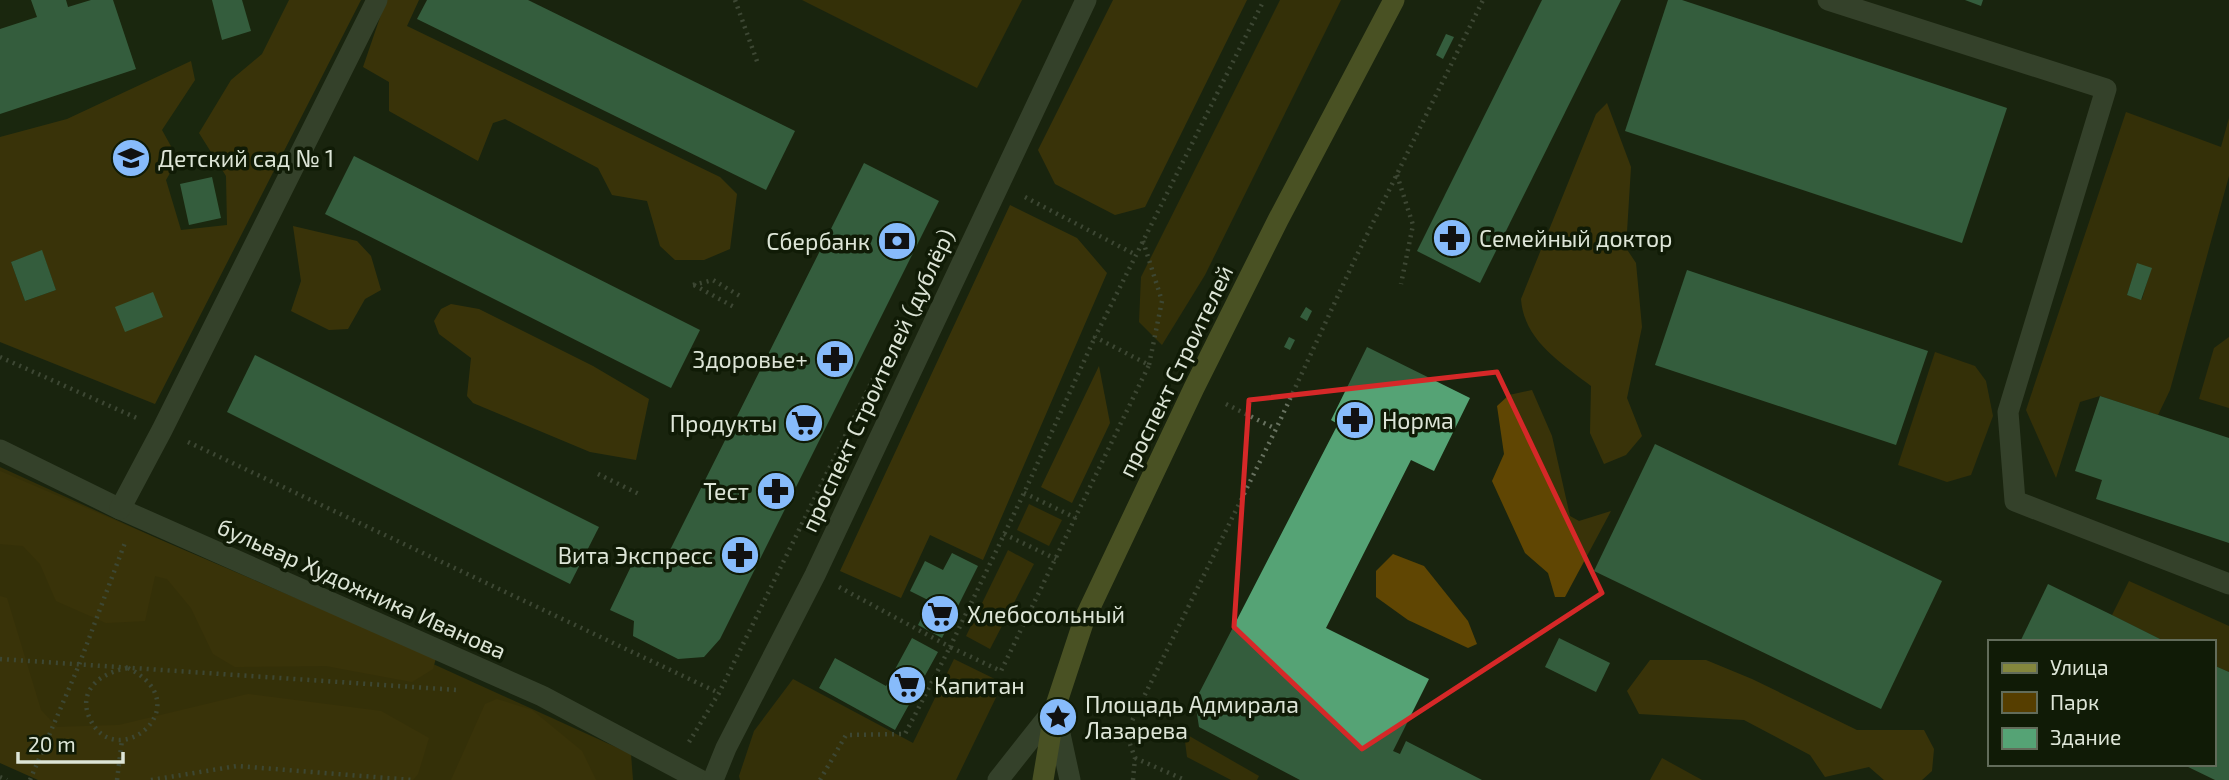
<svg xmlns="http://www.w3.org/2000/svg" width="2229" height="780" viewBox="0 0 2229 780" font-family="'Exo 2',sans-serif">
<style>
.built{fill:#1c2a0e}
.green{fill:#563e00;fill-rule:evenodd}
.forest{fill:#604603;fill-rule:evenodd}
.building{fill:#55a375}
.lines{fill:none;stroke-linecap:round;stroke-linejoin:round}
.path{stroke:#687260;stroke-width:4.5;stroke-dasharray:2 5;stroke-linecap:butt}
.minor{stroke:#56644c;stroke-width:21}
.major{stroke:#84873d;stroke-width:21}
.marked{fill:none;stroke:#d62828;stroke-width:5;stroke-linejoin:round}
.labels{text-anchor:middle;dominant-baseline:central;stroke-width:7;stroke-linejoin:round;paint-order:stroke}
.poi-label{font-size:23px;fill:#dde5d7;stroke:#101b06;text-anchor:start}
.street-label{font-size:23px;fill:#dde5d7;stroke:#101b06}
</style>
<rect width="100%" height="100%" fill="#19240f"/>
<path class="built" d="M0,0H341L148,384L0,316Z"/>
<g class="green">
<path d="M802,0H1022L977,88Z"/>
<path d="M1280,0H1341L1205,275L1162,345L1139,322L1141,277Z"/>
<path d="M2126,112L2221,147L2229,118V176L2170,390L2158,415L2100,396L2080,402L2056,478L2026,410ZM2137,264L2151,269L2142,299L2127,295Z"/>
<path d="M2229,337V408L2199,399L2214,348Z"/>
<path d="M1935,352L1975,366L1986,381L1993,416L1971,475L1947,482L1898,465Z"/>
<path d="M0,467L631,754L633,780H85L0,741Z"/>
<path d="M1029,504L1062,520L1049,546L1017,530Z"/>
<path d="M1008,550L1034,564L990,649L966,636Z"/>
<path d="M2129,581L2229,626V672L2213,665V642H2166L2112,615Z"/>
<path d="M954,659L1003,683L956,780H740L739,776L754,731L793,679L913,743Z"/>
<path d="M1184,733L1259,776L1257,780H1231L1187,757Z"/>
<path d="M1662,758L1702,780H1650Z"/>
</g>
<g class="forest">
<path d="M289,0H361L155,404L0,342V137L67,119L191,61L195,80L162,130L178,159L166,180L181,230L227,225L226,176L199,133L231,80L262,54ZM42,251L56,290L25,301L11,262Z"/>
<path d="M386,0H419L407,26L720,177L737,194L730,249L704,260H675L660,246L647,201L612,195L598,168L505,119L493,123L478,161L389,111V82L363,67Z"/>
<path d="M1113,0H1247L1145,207L1115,215L1055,184L1038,150Z"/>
<path d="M1607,103L1631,167L1626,248L1636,263L1642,327L1627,398L1642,436L1626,455L1604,464L1590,433L1591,386C1562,363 1524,341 1521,299L1596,114Z"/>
<path d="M1010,205L1077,238L1107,273L983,560L930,535L901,598L840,571Z"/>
<path d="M293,226L357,241L371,256L381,290L365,299L348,329L329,330L291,311L301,281Z"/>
<path d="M451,304L479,309L593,366L649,399L636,460L590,452L473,403L467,396L471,358L439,334L434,321L441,309Z"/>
<path d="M1099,366L1110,423L1072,503L1041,487Z"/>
<path d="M1532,390L1552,436L1570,516L1579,521L1611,511L1565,597H1555L1548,573L1525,553L1492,481L1504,454L1497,406L1509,395Z"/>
<path d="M0,471L436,658L433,669L412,682L326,666L235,667L213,654L191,608L167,579L155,576L145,621L106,623L56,601L40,564L23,546L0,544Z"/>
<path d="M1393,554L1424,566L1468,621L1477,644L1468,648L1408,620L1376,597V571Z"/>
<path d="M0,596L7,598L41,710L57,727L119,725L248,694L381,711L429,738L418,774L413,780H38L0,763Z"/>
<path d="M1650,660H1706L1752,679L1857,730H1924L1934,749L1932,771L1922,780H1884L1869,767L1825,777L1810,755L1744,720L1639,714L1627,691Z"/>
<path d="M497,699L532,710L582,751L596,780H451L485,704Z"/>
</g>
<g class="building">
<path d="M31,0H66L68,7L91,0H113L136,69L0,114V29L37,17Z"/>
<path d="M212,0H242L251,31L222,40Z"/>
<path d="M427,0H528L795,131L766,190L417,19Z"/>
<path d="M1542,0H1621L1480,283L1417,251Z"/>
<path d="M1668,0H1682L2007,108L1962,243L1625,131Z"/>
<path d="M1965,0H1983L1981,6Z"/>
<path d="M1446,34L1454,37L1443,59L1436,55Z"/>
<path d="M354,156L700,330L671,388L325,214Z"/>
<path d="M864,163L939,201L720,639L704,657L678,659L633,636L634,621L610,610L637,554L662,566Z"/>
<path d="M212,177L221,218L189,225L180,184Z"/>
<path d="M42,250L56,290L25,301L11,262Z"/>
<path d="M2137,263L2152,268L2141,300L2127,295Z"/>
<path d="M1687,270L1928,351L1896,445L1655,365Z"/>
<path d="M153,292L163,317L125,332L115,307Z"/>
<path d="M1306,307L1312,311L1307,321L1300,317Z"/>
<path d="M1289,337L1295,340L1290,350L1284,347Z"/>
<path d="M1367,347L1470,398L1434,471L1411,460L1326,628L1429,679L1393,751L1400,754L1406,741L1482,780H1300L1199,727L1195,701L1338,424L1331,420Z"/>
<path d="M255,355L599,527L570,584L227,412Z"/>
<path d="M2100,396L2229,438V543L2096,499L2102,480L2075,471Z"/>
<path d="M1655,444L1942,581L1881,709L1594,571Z"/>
<path d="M952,553L978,566L942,638L918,625L930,601L910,591L925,561L943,570Z"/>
<path d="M2048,584L2112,615L2166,642H2020Z"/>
<path d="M912,638L938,652L895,730L819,688L835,658L886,686Z"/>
<path d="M1559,638L1610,663L1596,692L1545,667Z"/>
<path d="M2213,665L2229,672V780H2215L2182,764H2213Z"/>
</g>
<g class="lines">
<g class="path">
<path d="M735,0L758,64"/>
<path d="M1397,175L1413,225L1401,284"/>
<path d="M1025,197L1136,255"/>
<path d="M1143,241L1162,301L1149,365"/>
<path d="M693,285L713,280L740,296"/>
<path d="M694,285L734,307"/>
<path d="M0,357L139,419"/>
<path d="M1226,404L1276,429"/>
<path d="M188,442L719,693"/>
<path d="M598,474L641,495"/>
<path d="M1024,493L1076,518"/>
<path d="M1004,534L1056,559"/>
<path d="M839,587L950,647L1024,493L1095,337"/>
<path d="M0,659L457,690"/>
<path d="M128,668C202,705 116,775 90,719C76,689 103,672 128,668Z"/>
<path d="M689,742L719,693L873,379"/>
<path d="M1135,758L1185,780"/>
<path d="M0,777L7,780"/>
<path d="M30,780L79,665L126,540"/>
<path d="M117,780L122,740"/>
<path d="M151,780L237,766L412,780"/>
<path d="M820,780L846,735L905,734L950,647L1001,671L1149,365L1095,337L1264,0"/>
<path d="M1133,780L1135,758L1126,733L1276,429L1355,259L1483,0"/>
</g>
<g class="minor">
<path d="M1828,0L2106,89L2008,412L2015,501L2229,584"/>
<path d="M0,450L120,509L542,696L700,780"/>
<path d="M120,509L162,430L377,0"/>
<path d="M1055,711L1070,780"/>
<path d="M713,780L726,748L815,575L1086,0"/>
<path d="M998,780L1055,708"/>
</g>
<path class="major" d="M1043,780L1055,708L1084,620L1194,388L1278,220L1394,0"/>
</g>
<path d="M0 0H2229V780H0ZM1497,372L1602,593L1362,749L1234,627L1249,400Z" fill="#19240f" fill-opacity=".55" fill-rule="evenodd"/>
<path class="marked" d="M1497,372L1602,593L1362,749L1234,627L1249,400Z"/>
<defs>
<g id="school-disc" transform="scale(2.0125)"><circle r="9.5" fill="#87bbfb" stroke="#101b06"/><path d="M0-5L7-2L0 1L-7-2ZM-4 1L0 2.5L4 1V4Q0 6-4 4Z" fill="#111"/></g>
<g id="pharmacy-disc" transform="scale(2.0125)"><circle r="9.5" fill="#87bbfb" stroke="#101b06"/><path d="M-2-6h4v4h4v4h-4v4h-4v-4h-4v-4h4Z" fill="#111"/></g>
<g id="bank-disc" transform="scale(2.0125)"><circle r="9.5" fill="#87bbfb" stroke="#101b06"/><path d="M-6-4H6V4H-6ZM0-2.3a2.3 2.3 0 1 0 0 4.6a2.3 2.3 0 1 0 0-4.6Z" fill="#111"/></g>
<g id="supermarket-disc" transform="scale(2.0125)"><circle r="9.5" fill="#87bbfb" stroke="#101b06"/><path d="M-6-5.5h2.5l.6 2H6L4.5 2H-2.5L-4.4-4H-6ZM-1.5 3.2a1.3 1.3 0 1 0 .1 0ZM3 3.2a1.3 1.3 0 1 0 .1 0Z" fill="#111"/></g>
<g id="sight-disc" transform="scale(2.0125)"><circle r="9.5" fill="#87bbfb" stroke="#101b06"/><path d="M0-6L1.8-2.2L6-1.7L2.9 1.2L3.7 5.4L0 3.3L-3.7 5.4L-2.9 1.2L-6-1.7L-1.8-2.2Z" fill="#111"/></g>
</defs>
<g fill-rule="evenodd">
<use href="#school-disc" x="131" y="158"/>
<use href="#pharmacy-disc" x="1452" y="238"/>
<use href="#bank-disc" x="897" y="241"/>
<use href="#pharmacy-disc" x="835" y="359"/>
<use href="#pharmacy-disc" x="1355" y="420"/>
<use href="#supermarket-disc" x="804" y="423"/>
<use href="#pharmacy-disc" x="776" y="491"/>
<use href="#pharmacy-disc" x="740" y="555"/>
<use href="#supermarket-disc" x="940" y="614"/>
<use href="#supermarket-disc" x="907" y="685"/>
<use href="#sight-disc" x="1058" y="717"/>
</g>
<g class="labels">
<g class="poi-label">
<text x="158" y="158">Детский сад № 1</text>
<text x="1479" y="238">Семейный доктор</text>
<text x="870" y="241" text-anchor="end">Сбербанк</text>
<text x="808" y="359" text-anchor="end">Здоровье+</text>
<text x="1382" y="420">Норма</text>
<text x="777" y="423" text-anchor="end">Продукты</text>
<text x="749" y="491" text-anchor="end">Тест</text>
<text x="713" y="555" text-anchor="end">Вита Экспресс</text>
<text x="967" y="614">Хлебосольный</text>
<text x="934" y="685">Капитан</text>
<text x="1085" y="704">Площадь Адмирала<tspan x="1085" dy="26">Лазарева</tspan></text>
</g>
<g class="street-label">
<text transform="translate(1175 371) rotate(-64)">проспект Строителей</text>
<text transform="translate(877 380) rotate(-65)">проспект Строителей (дублёр)</text>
<text transform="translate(362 588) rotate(24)">бульвар Художника Иванова</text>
</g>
</g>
<rect x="1988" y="640" width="228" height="126" fill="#101b06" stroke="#626c5a" stroke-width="2"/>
<rect x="2002" y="663" width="35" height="10" fill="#84873d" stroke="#626c5a" stroke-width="2"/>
<text x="2050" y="675" font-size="21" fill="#dde5d7">Улица</text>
<rect x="2002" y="692" width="35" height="21" fill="#563e00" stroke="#626c5a" stroke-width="2"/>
<text x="2050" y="710" font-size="21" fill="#dde5d7">Парк</text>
<rect x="2002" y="728" width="35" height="21" fill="#55a375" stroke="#626c5a" stroke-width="2"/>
<text x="2050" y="745" font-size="21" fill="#dde5d7">Здание</text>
<path d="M18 752v10h105v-10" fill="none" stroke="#dde5d7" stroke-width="3.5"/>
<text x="28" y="752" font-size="21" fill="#dde5d7" stroke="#101b06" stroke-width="5" paint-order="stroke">20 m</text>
</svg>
